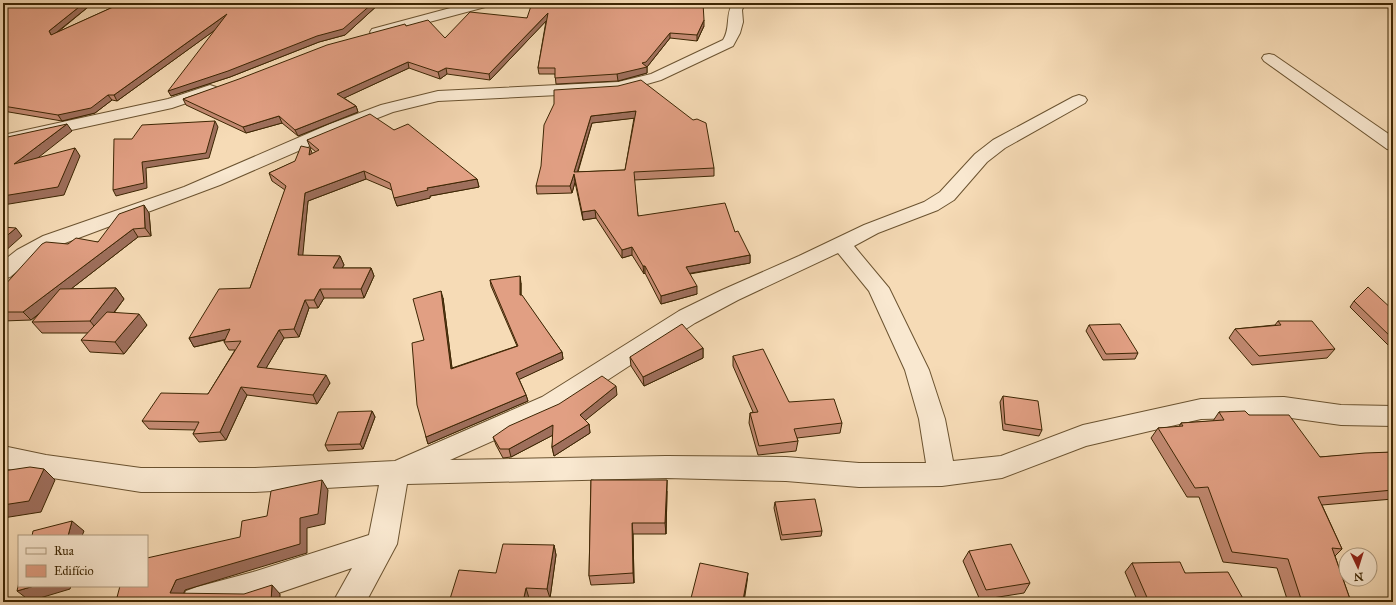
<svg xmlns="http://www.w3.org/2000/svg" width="1396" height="605" viewBox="0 0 1396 605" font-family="'IM FELL Great Primer',serif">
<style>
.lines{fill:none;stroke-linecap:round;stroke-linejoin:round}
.street-casing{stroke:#6b5330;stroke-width:2}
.street{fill:#f9e8d0;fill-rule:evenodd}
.wall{fill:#c28971;stroke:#3d2603;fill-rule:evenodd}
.shaded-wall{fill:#9e6f5c;stroke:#3d2603}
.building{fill:#e19f83;stroke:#3d2603;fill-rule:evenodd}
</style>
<rect width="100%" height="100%" fill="#f6dbb6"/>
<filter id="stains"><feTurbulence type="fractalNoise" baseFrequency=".005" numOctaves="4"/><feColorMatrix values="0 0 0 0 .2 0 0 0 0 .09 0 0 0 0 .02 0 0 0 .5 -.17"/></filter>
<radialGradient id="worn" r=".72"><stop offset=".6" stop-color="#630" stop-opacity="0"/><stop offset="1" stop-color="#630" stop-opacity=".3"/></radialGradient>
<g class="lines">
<g class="street-casing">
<g id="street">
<path d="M469,3H490L489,6L377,36L372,35L370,32L372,29Z"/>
<path d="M733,3H745L742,10L743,22L740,33L733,46L661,80L619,92L438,101L393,112L342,132L220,185L57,246L31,260L10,277L3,279V261L17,250L43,236L184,187L330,124L381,105L438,91L618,82L651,74L723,40C731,28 725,14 733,3Z"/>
<path d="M1269,54L1274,55L1393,137V150L1387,149L1264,61L1262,58L1264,55Z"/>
<path d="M210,85L216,87L218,90L216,93L172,108L3,145V135L168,99Z"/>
<path d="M1079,95L1085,97L1087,100L1085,103L1005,148L987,162L954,200L938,210L878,233L854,246L889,288L929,370L945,419L953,461L1001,456L1083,425L1201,399L1284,397L1341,405L1393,406V426L1341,425L1284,417L1201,419L1086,446L1002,478L942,486L859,487L786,481L666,478L407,484L397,544L366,602H333L352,568L252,602H181L186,591L197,587L253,572L369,535L379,485L255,492H141L46,477L3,468V446L46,455L141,468H255L395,461L542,397L679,311L722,290L799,256L864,225L924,202L940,192L975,154L993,140L1073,97ZM838,253L869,291L905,370L919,419L926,463H859L786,457L666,456L450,460L560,411L695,323L738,300Z"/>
</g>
</g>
<use href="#street" class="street"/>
</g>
<g class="wall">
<path d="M3,3H93L58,32L122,3H380L345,35L319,42L230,77L171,96L215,30L117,101L112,100L95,113L62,121L3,111Z"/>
<path d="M527,18L704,26L697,41L670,38L647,67V73L618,81L556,84L555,74H539L538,68L546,21L490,80L447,74L440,79L409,68L344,98L356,106L358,112L298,136L282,123L246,133L186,105L183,99L406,26L445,38Z"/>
<path d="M618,86L714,168V176L634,180L638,216L735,232L750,255V263L690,274L697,294L661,304L645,273L644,274L632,255L622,258L596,218L583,220L575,182L572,193L537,194L536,186ZM634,118L625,170L578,172L592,123Z"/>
<path d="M394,130L477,179L479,187L430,196V198L397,206L392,190L366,179L308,201L302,256H340L344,265L342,268H371L374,276L364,298H324L318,308H309L299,337L284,338L266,368L330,383L317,404L247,395L226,440L199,442L193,434L195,430L149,429L142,421L208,394L235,350H229L224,342L225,340L194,347L189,338L250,288L285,190L272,181L269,173L316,152L310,147L307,140Z"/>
<path d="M149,213L151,236L138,237L71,289L116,288L124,299L114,313L147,325L124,354L90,352L81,340L88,333H42L32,322L40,313L31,320L3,321V287L68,244L98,242Z"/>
<path d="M490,280L521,283V295L562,352L563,359L519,379L526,395L528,401L428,444L426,437L424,340L443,298L452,368L517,346L491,286Z"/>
<path d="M1354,301L1393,310V347H1390L1350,307Z"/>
<path d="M1278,321L1335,349L1327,358L1252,365L1229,338L1235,329L1275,325Z"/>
<path d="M1089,325L1138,353L1135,359L1103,360L1086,331Z"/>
<path d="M703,348V358L644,386L631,366L630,357Z"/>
<path d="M733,356L789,402L842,423L840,433L797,438L798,441L796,451L758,455L749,423L750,413L753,412L733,366Z"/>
<path d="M617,395L585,420L589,424L590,433L554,456L552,447L553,435L511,457L503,458L496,445L493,437Z"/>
<path d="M1003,396L1042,430L1039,436L1003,430L1000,402Z"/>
<path d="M372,411L375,417L363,449L328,451L325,445Z"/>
<path d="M1219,412L1249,415L1320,457L1393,452V499L1322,505L1342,549L1335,556L1351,602H1288L1277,568L1223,562L1199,497H1187L1151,438L1158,428L1179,427L1181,423L1213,421Z"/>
<path d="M591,480L667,491L666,534H633L634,583L591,585L589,576Z"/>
<path d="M775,502L822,531L821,536L781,540L774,508Z"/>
<path d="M554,545L556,555L550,598H529L528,602H449L496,573Z"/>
<path d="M969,551L1030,583L1024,593L980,600L963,561Z"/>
<path d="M1132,563L1185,573L1245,602H1138L1125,572Z"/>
</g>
<g class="shaded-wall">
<path d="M84,3H93L52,36L49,31Z"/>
<path d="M373,3H380L345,35L319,42L230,77L171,96L168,91Z"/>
<path d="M548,13V19L490,80L489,74Z"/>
<path d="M227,14L229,20L117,101L114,95Z"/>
<path d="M704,20V26L697,41V35Z"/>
<path d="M670,33V38L647,67V73L618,81L617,74L642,63Z"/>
<path d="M408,62L409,68L340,100L337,94Z"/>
<path d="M446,68L447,74L440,79L438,72Z"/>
<path d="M108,95L112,100L95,113L62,121L58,115Z"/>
<path d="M356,106L358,112L298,136L295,130Z"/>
<path d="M636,111V118L592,123L575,180L574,172L591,116Z"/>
<path d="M279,116L282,123L246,133L243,127Z"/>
<path d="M215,121L218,127L209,158L146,168L147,188L116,196L113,190L142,162Z"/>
<path d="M67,124L72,131L20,172L14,164Z"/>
<path d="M75,148L80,156L64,195L3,205V196Z"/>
<path d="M310,148L313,155H309Z"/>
<path d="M364,171L366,179L308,201L302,264L298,255L305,193Z"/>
<path d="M574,174L575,182L572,193L570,186Z"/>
<path d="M477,179L479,187L430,196V198L397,206L394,198L427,188Z"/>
<path d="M144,205L149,213L151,236L145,228Z"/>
<path d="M595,210L596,218L583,220L582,212Z"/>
<path d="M16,228L22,236L3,253V239Z"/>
<path d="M133,229L138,237L31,320L23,312Z"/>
<path d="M632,247V255L622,258V250Z"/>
<path d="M750,255V263L686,274V267Z"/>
<path d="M340,256L344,265L337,276L333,268Z"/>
<path d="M643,266H645V273L644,274Z"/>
<path d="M371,268L374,276L364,298L361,289Z"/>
<path d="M520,276L521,283V302L520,295Z"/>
<path d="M697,286V294L661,304V296Z"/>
<path d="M116,288L124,299L99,332L90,321Z"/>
<path d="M320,289L324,298L318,308L314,300Z"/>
<path d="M441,291L443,298L453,376L451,369Z"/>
<path d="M305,300L309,308L299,337L294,329Z"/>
<path d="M139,314L147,325L124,354L115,342Z"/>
<path d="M230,329L235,337L194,347L189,338Z"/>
<path d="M279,330L284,338L262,375L257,367Z"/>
<path d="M703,348V358L644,386L643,377Z"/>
<path d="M562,352L563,359L518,380L516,373Z"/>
<path d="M326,375L330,383L317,404L313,395Z"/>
<path d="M616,386L617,395L582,423L580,415Z"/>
<path d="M241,387L247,395L226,440L220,432Z"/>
<path d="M526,395L528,401L428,444L426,437Z"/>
<path d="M372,411L375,417L363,449L360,444Z"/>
<path d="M589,424L590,433L554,456L552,447Z"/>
<path d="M553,425L555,434L511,457L509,449Z"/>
<path d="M44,469L55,480L41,512L3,518V505Z"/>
<path d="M322,480L328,490L325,524L307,528V553L185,590L180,602L170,593L176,580L300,518Z"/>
<path d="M667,480V491L666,534L665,523Z"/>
<path d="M72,521L84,531L82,536H68Z"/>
<path d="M632,523L633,534L634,583L633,573Z"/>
<path d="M554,545L556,555L550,598L547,589Z"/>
<path d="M748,573L747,582L744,602H743Z"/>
<path d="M272,585L280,594V602H271Z"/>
<path d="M34,586H71L70,589L30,601L17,591Z"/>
<path d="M526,588L529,598L528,602H523Z"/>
<path d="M126,599L129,602H117L116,601Z"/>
</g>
<g class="building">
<path d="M3,3H84L49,31L51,35L122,3H373L343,29L317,36L228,71L168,91L227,14L114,95H108L91,108L58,115L3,106Z"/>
<path d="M532,3H703L704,20L697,35L670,33L646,62L642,63L647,67L617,74L555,78V68H538L548,13L489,74L446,68L438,72L408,62L337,94L356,106L295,130L279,116L243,127L183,99L239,79L327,45L405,24L406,26L428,20L445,38L470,12L527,18Z"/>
<path d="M641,80L693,120L697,119L706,123L714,168L634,172L638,216L725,203L735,232L738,231L750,255L686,267L697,286L661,296L645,266H643L632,247L622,250L595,210L582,212L574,174L570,186H536L541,166L544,125L554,104V90L618,86ZM636,111L625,170L574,172L591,116Z"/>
<path d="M370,114L394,130L408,124L477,179L427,188L428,190L394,198L390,183L364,171L305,193L298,255L340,256L333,268H371L361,289H320L314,300H305L294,329L279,330L257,367L326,375L313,395L241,387L220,432L193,434L199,422L142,421L161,393L208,394L241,341L224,342L230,329L189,338L219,289L250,288L286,186L269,173L295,161L301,146L310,148L309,155L319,150L307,140Z"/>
<path d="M215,121L206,153L142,162L144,183L113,190L114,139H132L142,125Z"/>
<path d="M67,124L14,164L75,148L58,187L3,196V138Z"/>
<path d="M144,205L145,228L133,229L23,312H3V287L42,244L46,242L68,244L76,238L98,242L119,214Z"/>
<path d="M3,227L16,228L3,239Z"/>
<path d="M520,276V295H522L562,352L516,373L526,395L426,437L417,405L412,343L424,340L413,299L441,291L451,369L518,346L490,280Z"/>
<path d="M1368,287L1393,310V339L1354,301Z"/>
<path d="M116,288L90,321L32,322L60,289Z"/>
<path d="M107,312L139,314L115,342L81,340Z"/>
<path d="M1278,321H1312L1335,349L1259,356L1235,329L1281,325Z"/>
<path d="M682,324L703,348L643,377L630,357Z"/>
<path d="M1120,324L1138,353L1106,354L1089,325Z"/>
<path d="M763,349L789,402L834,399L842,423L794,429L798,441L759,446L750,413L758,412L733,356Z"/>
<path d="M602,376L616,386L580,415L589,424L552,447L553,425L509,449H500L493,437L509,426L559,404Z"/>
<path d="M1003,396L1038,401L1042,430L1005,424Z"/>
<path d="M372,411L360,444L325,445L338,412Z"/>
<path d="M1245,411L1249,415H1289L1320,457L1365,453L1393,452V490L1318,497L1342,549L1332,548L1351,602H1302L1288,559L1232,552L1208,487L1195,488L1158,428L1183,426L1181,423L1224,420L1219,412Z"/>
<path d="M30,467L44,469L29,501L3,505V471Z"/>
<path d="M322,480L318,514L300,518V544L176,580L170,593L244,594L272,585L271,602H125L126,599L116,601L120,586H147V558L240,537L242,521L267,516L271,491Z"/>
<path d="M591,480H667L665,523H632L633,573L589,576Z"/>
<path d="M815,499L822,531L782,535L775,502Z"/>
<path d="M72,521L68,536H32L33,531Z"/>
<path d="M503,544L554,545L547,589L526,588L523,602H449L459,570L496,573Z"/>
<path d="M1011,544L1030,583L986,590L969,551Z"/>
<path d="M1180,562L1185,573L1228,572L1245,602H1149L1132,563Z"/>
<path d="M700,563L748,573L743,600L752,602H690Z"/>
<path d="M19,582V586H34L17,591Z"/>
</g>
<rect width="1396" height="605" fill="none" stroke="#f6dbb6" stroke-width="16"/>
<rect x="4" y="4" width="1388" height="597" fill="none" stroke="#3d2603" stroke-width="2"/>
<rect x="8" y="8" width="1380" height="589" fill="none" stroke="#3d2603"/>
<rect x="18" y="535" width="130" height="52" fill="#f9e8d0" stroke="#ae9a7e"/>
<rect x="26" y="548" width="20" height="6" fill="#f9e8d0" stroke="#ae9a7e"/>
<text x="54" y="555" font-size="12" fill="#3d2603">Rua</text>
<rect x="26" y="565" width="20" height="12" fill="#e19f83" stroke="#ae9a7e"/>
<text x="54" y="575" font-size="12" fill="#3d2603">Edifício</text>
<g transform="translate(1358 567) rotate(176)"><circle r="19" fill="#f9e8d0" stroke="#ae9a7e"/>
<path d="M0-3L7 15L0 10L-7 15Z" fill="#8f2418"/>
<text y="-6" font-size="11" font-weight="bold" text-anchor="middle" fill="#3d2603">N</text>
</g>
<rect width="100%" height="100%" filter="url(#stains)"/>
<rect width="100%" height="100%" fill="url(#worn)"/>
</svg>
